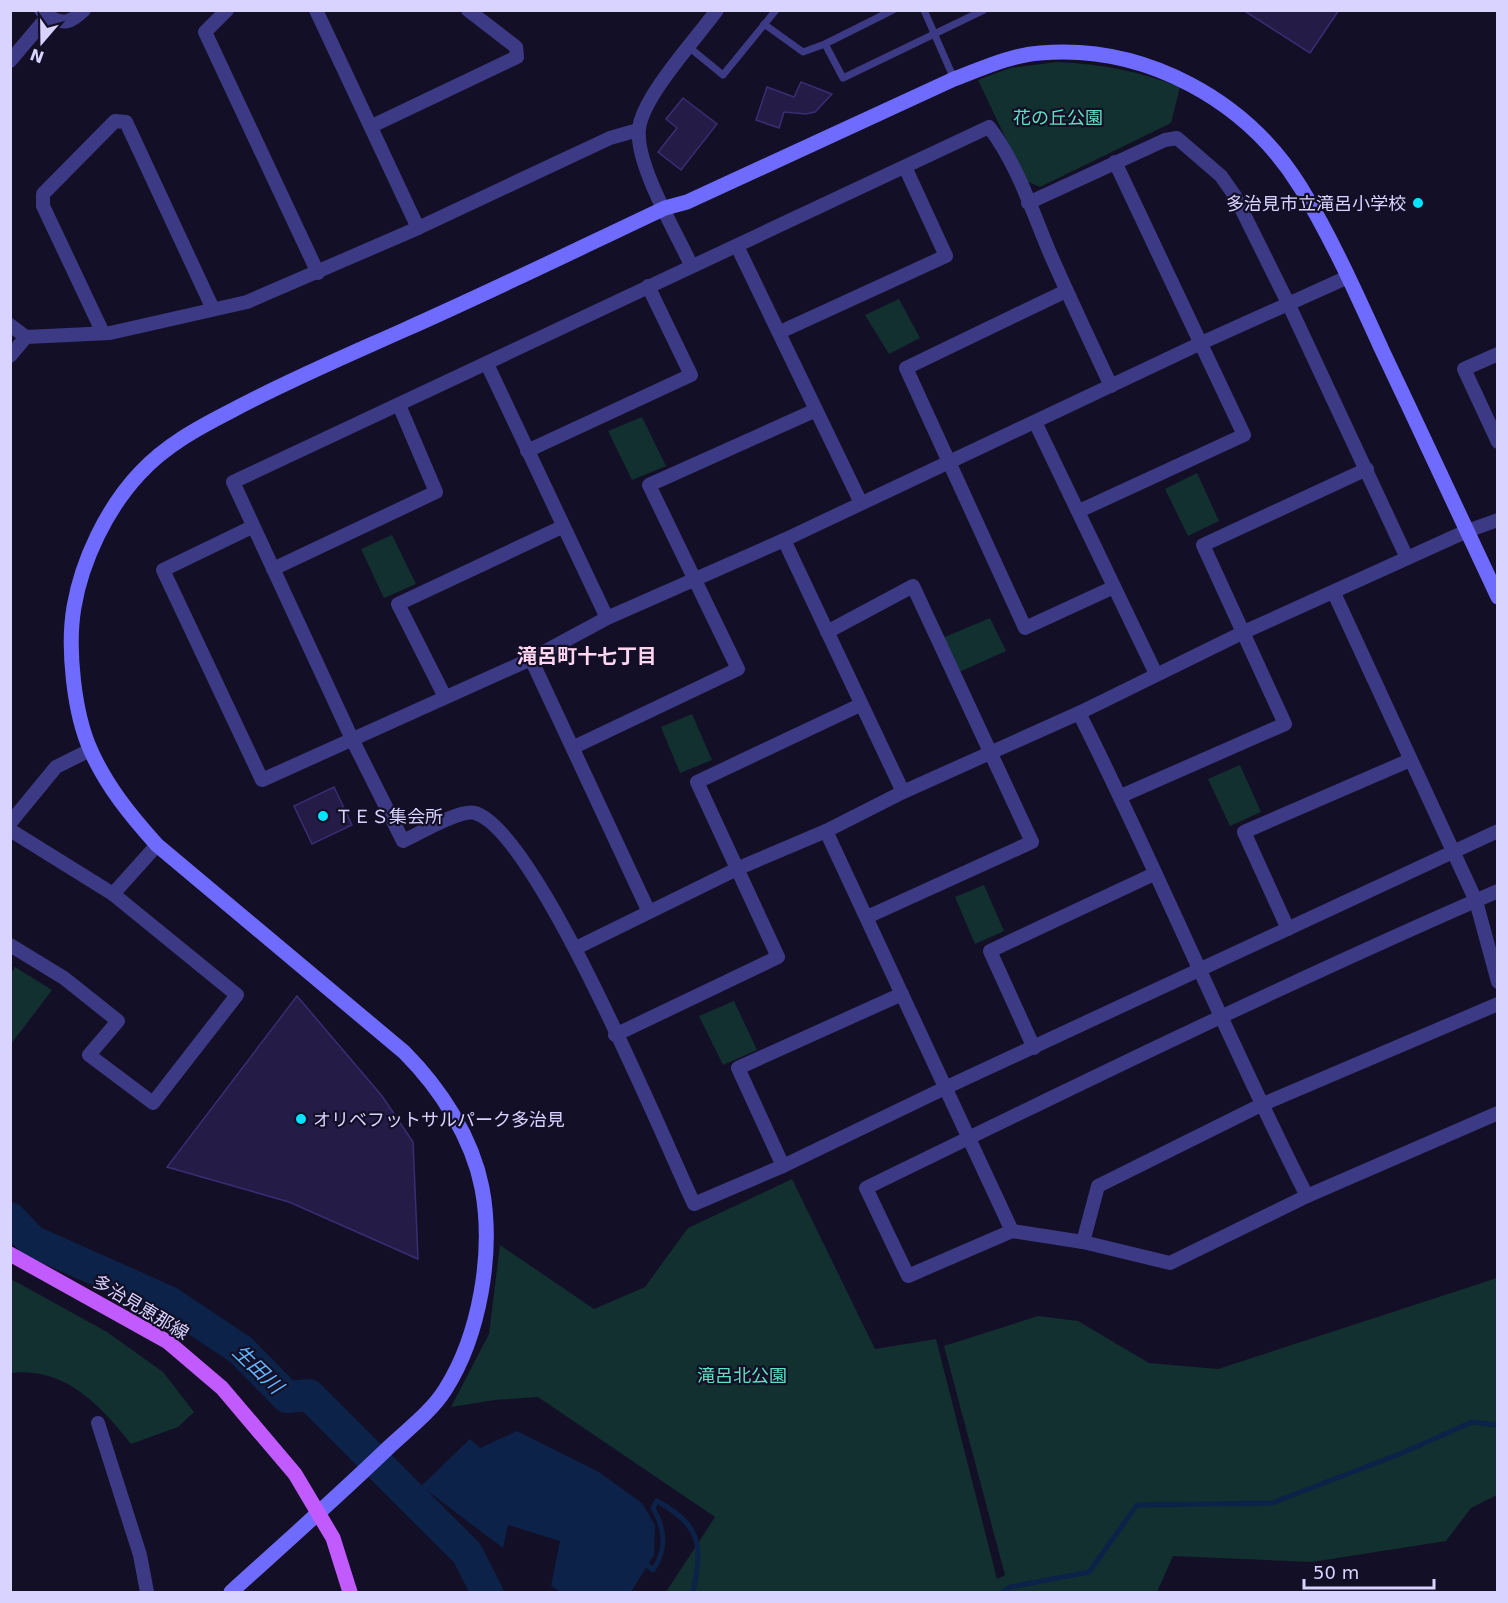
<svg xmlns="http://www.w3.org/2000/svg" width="1508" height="1603" viewBox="0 0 1508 1603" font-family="'DejaVu Sans','Noto Sans JP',sans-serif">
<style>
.green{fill:#12302f}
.water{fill:#0c2248}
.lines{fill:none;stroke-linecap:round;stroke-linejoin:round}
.stream{stroke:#0c2248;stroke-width:5}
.river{stroke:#0c2248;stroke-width:32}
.building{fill:#241b47;stroke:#3b2d73;stroke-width:1.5}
.lane{stroke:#3d3a85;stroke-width:7}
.street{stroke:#3d3a85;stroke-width:14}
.secondary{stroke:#6f6bff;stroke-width:15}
.primary{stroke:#c25bff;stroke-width:15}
.poi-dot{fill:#00e5ff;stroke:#130f26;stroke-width:2}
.labels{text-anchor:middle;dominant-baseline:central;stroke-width:4.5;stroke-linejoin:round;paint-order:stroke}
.park-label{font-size:18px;fill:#5fe0c0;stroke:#130f26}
.poi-label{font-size:18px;fill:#d9d4ff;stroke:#130f26;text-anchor:start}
.street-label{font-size:18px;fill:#d9d4ff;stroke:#130f26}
.neighbourhood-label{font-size:20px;font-weight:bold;fill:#ffd6f0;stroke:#130f26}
.water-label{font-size:20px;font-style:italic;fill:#62b6ff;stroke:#130f26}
</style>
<rect width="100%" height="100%" fill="#130f26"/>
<g class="green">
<path d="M1057,62C1101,64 1139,71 1180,87L1171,123L1040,187L1026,181L978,80L1010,68Z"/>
<path d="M899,299L920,338L889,354L865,315Z"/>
<path d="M642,417L666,466L632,480L608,431Z"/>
<path d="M1197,473L1219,521L1188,536L1165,489Z"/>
<path d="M392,535L416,584L384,598L361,549Z"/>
<path d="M990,618L1006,651L957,673L940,639Z"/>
<path d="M692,714L712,760L680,773L661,727Z"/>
<path d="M1240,765L1261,812L1230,826L1208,779Z"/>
<path d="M984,885L1004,931L975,944L955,897Z"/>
<path d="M15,967L52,990L11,1044V973Z"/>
<path d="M734,1001L757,1050L723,1065L699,1016Z"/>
<path d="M792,1179L875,1349L936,1339L997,1579L1005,1575L944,1346L1038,1316L1078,1321L1149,1363L1218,1369L1497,1278V1495L1471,1508L1446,1541L1312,1562L1173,1556L1157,1592H666L715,1517L538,1397L495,1400L451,1407L489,1334L500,1245L594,1309L645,1287L688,1228Z"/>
<path d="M11,1279L107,1332L163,1372L194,1412L178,1427L131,1444C100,1405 65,1367 11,1373Z"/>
</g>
<path class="water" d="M517,1431L599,1472L642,1503L655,1525L654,1555L631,1592H560L551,1586L560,1541L508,1525L503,1548L421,1486L470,1439L480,1448Z"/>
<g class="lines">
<g class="stream">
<path d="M647,1565L653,1570C667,1550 665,1528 653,1508L657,1501C701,1525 703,1545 693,1592"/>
<path d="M1003,1592L1010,1587L1089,1572L1137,1505L1272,1503L1402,1453L1472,1422L1498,1425"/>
</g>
<path class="river" d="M10,1218L32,1241L169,1302L241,1350L287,1397L309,1395L467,1553L487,1592"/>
</g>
<g class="building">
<path d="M1243,10H1339L1310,53Z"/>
<path d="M801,82L832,94L815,112L806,114L784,112L779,128L756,120L767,87L794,97Z"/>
<path d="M683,98L717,124L681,170L658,152L677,128L666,119Z"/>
<path d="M334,787L352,825L312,844L294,806Z"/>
<path d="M297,996L382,1096L413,1142L418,1259L289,1202L167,1167Z"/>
</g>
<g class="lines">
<g class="lane">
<path d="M924,10L954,79"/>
<path d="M764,24L803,52L825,44L843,78L984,10"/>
<path d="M825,44L893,10"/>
<path d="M690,48L723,75L776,10"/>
</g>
<g class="street">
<path d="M227,10L205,32L318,273"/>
<path d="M316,10L418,228"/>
<path d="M48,16C64,25 70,23 84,10"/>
<path d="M10,61L48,16L41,10"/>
<path d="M372,126L517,57L516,47L468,10"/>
<path d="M1028,203L1165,140L1177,138L1221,176L1235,196L1288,303L1407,558"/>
<path d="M737,246L861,503"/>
<path d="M691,265C676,232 635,164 639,129C642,97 697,38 717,10"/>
<path d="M1066,291L906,368L1025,628L1114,587"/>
<path d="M10,325L26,337L110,333L247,302L418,228L610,138L638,130"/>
<path d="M780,332L946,256L905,167"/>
<path d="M103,333L43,206V194L115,121L126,122L213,309"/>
<path d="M1498,354L1464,369L1498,442"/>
<path d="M10,356L26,337"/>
<path d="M487,364L607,618"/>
<path d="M1111,386C1090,341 1069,297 1049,251C1032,210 1016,162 989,127L233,482L352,739L403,841C419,834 459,809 475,813C537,831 662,1136 694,1204L783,1166L947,1087L1498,831"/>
<path d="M1035,422L1156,674"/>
<path d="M527,451L691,375L648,286"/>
<path d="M1079,511L1244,435L1115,162"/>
<path d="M252,527L163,570L262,780L531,659L607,618L784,540L1199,344L1348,277"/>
<path d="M784,540L903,792"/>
<path d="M273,569L436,492L399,405"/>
<path d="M1334,593L1476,901L1498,982"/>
<path d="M827,632L913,586L1032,842L867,917"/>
<path d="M531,659L649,912"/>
<path d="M445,697L398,604L562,527"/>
<path d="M1079,713C1159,872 1226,1037 1307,1196"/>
<path d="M574,747L738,669L649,485L816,410"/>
<path d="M1121,796L1285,724L1203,545L1367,469"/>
<path d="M10,823L56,767L90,750"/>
<path d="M10,830L113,894"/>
<path d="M826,831L1012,1231"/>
<path d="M1498,891C1284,984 1075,1086 866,1188L908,1276L1012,1231L1083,1242L1170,1263L1307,1196L1498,1113"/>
<path d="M1288,929L1244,832L1410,760"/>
<path d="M10,945L64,978L118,1021L89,1055L153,1103L237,995L113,894L157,845"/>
<path d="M576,948L739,868L826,831L903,792L1079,713L1244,632L1467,531L1498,520"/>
<path d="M615,1035L778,957L697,782L860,705"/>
<path d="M1034,1048L990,951L1154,874"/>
<path d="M783,1166L738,1068L902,994"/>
<path d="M1083,1242L1098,1186L1261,1105L1498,1004"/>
<path d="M98,1423L140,1555L147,1592"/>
</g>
<path class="secondary" d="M231,1592C284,1544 337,1497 388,1448C407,1430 431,1412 445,1390C480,1335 494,1252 482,1188C472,1137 440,1088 404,1052L157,845C131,816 107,787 91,751C74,714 67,648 74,607C82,560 107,508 140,473C166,445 198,428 231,411C287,381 346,356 404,330C492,291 578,249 665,208L687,202L954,79C981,69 1011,55 1040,53C1145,44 1247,100 1301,188C1332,239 1357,295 1382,350C1421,432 1459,514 1498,597"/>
<path class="primary" d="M10,1254L168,1342L222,1388L295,1474L333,1538L350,1592"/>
</g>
<g class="poi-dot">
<circle cx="1418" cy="203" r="6"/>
<circle cx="323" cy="816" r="6"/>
<circle cx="301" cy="1119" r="6"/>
</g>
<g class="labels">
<g class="park-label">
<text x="1058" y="117">花の丘公園</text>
<text x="742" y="1375">滝呂北公園</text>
</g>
<g class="poi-label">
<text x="1406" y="203" text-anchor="end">多治見市立滝呂小学校</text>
<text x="335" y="816">ＴＥＳ集会所</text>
<text x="313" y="1119">オリベフットサルパーク多治見</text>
</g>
<g class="street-label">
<text transform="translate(141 1307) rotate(31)">多治見恵那線</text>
</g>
<g class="neighbourhood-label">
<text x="587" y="656">滝呂町十七丁目</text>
</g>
<g class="water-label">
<text transform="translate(258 1369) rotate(44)">生田川</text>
</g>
</g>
<rect width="1508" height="1603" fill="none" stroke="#d9d4ff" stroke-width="24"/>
<g transform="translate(42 42) rotate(200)" stroke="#130f26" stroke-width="4.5" paint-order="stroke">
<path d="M0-4.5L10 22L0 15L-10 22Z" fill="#d9d4ff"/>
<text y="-9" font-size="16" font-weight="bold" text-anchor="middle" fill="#d9d4ff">N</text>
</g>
<path d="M1304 1579v9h130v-9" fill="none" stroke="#d9d4ff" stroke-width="3"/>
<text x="1313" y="1579" font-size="18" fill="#d9d4ff" stroke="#130f26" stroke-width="4.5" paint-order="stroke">50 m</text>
</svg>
